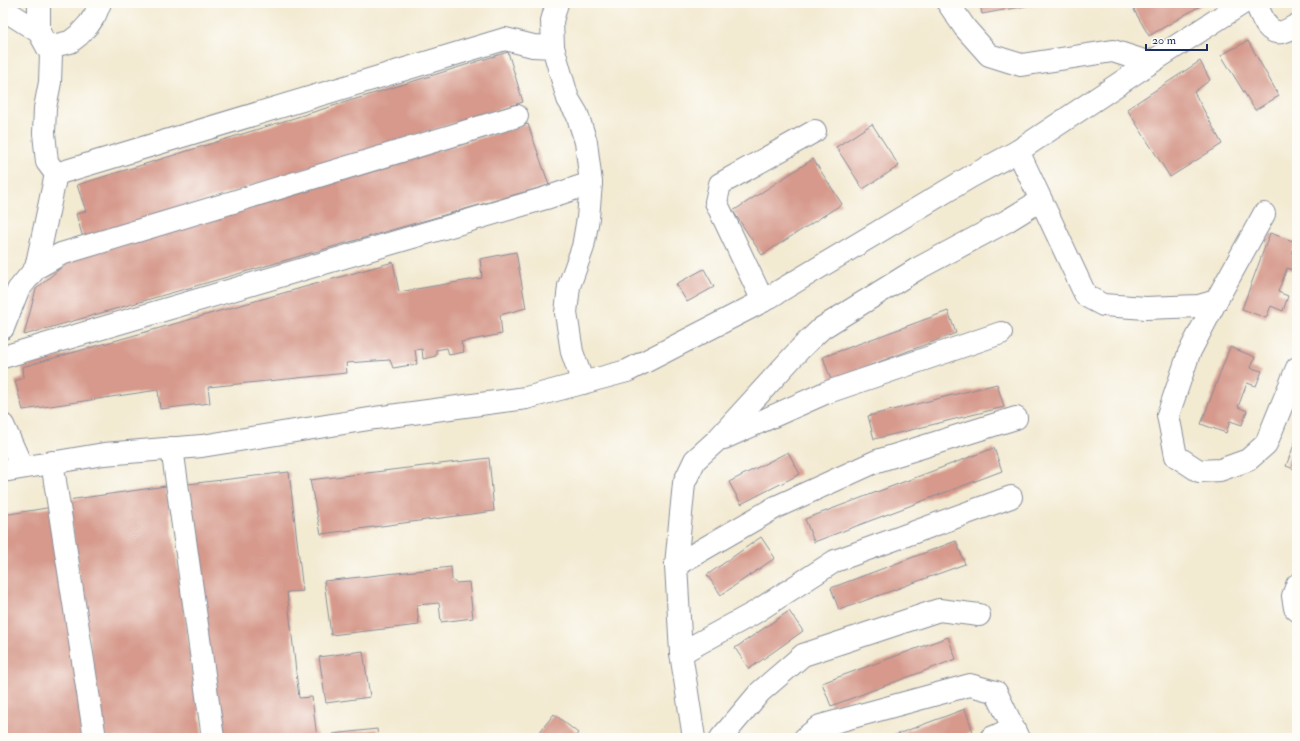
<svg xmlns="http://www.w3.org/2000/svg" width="1300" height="741" viewBox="0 0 1300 741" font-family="'IM FELL Double Pica',serif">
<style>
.building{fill:#d6998b}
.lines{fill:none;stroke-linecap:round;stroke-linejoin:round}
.minor-casing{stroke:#878c98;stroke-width:24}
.major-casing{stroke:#878c98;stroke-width:24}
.minor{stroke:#fff;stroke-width:22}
.major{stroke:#fff;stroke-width:22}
</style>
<rect width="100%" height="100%" fill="#fdfcf7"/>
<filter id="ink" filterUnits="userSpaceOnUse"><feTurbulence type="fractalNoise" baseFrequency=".025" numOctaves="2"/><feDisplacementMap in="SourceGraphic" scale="8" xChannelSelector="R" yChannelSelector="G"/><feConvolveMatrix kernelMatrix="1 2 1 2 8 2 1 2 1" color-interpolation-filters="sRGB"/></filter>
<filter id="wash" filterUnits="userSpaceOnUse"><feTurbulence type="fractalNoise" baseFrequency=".012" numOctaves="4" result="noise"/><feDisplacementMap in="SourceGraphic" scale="16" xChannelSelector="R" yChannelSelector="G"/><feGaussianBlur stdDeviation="0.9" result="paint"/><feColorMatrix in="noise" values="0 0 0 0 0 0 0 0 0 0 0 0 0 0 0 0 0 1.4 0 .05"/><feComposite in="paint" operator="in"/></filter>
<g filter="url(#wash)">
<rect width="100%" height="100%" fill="#f3ead2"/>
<g id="blocks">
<g class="building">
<path d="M980,3H1036V4L982,14Z"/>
<path d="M1139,3H1205L1149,36L1134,10Z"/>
<path d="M1248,41L1279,96L1255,110L1221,55Z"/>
<path d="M508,52L523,102L83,238L76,214L86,211L77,185Z"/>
<path d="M1200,61L1210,80L1194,92L1222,144L1170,177L1127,109Z"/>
<path d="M528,124L549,185L24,335L36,289L71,259Z"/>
<path d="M872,124L899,166L863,189L836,147Z"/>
<path d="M813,159L842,204L762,255L733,211Z"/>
<path d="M1270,233L1296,242L1292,253L1297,255V272L1287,268L1278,292L1288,296L1283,311L1271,306L1266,318L1242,309Z"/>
<path d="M516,252L526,308L500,315L502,334L461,342L464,352L449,355L447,348L436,350V356L423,359L422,349L415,350L417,364L393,368L390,360L346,363L347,373L208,387L210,403L160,409L158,390L23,410L15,381L23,378L22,367L393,262L399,292L482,278L480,259Z"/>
<path d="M704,269L714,287L687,302L676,284Z"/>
<path d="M948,311L956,333L831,380L823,357Z"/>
<path d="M1230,347L1255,357L1251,368L1262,371L1256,386L1247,383L1238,407L1247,411L1242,425L1230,421L1226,433L1201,424Z"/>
<path d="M997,384L1004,407L874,439L868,416Z"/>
<path d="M1297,437V470L1286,466Z"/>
<path d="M994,448L1002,471L814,542L805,519Z"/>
<path d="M788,452L800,474L741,504L729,482Z"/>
<path d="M489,458L494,511L321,534L310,480Z"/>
<path d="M289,472L303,591L287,592L299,698L312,697L317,738H218L188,484Z"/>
<path d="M166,486L203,738H104L68,500Z"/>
<path d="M53,507L88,738H3V515Z"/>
<path d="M761,537L775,558L721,595L707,575Z"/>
<path d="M956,541L965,564L839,610L831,588Z"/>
<path d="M451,567L452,580L456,583L469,582L473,618L441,622L439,603L417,605L419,625L331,635L324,581Z"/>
<path d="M789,611L803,631L749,669L735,648Z"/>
<path d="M948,637L956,659L831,706L822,683Z"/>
<path d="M363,651L370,697L326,703L319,657Z"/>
<path d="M965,709L973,732L956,738H887Z"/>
<path d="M554,714L578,733L574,738H535Z"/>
<path d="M377,729L378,738H334L333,734Z"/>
</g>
</g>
</g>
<g filter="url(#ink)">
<use href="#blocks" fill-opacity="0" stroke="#878c98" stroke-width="1"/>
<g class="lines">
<g class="minor-casing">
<g id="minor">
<path d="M39,3V32"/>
<path d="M948,3L965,28L989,55L1021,65L1113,51L1150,63"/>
<path d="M1256,3C1261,14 1266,35 1282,32C1287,31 1293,27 1297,25"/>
<path d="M3,9L39,32L51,54L50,82L45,108L44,133L47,162L56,174L505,39L533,46L553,47L568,99L577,114L586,142L591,183L588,218L583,247L569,286L566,313L572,352L583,383"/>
<path d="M48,47L70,42L79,35L89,24L95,15L100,3"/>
<path d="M553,47L552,21L557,3"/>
<path d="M1018,151L1086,296L1103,305L1146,308L1199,306L1216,301L1264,214"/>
<path d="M36,268L56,174"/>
<path d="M763,301L716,202L720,184L815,131"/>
<path d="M1216,301L1189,353L1168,415L1176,456L1199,471L1220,470L1248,460L1266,444L1297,368"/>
<path d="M3,328L18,290L36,268L61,254L517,116"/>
<path d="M3,357L546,198L591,183"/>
<path d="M3,425L22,467"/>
<path d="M724,438L825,393L1001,333"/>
<path d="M172,448L213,738"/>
<path d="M52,462L95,738"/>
<path d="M676,565L776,507L877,461L1016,418"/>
<path d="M1297,585L1293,596L1295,608L1297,610"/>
<path d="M681,653L754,613L835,561L1011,497"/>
<path d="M694,738L681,653L676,565L684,483L695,460L716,441L800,349L822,328L917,269L1007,221L1041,200"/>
<path d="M721,738L760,692L803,655L939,610L979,615"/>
<path d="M805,738L820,726L970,685L996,692L1018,738"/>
<path d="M991,738L1005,732L1013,738"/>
</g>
</g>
<g class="major-casing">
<path id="major" d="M3,471L104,454L202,446L375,418L526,398L627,371L763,301L970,177L1018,151L1150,63L1243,3"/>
</g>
<use href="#minor" class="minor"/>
<use href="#major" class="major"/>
</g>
</g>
<rect width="1300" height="741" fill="none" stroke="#fdfcf7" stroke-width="16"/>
<path d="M1146 44v6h61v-6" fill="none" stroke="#1b2f5e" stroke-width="2"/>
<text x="1152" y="44" font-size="12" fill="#1b2f5e" stroke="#fdfcf7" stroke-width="3" paint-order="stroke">20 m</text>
</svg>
